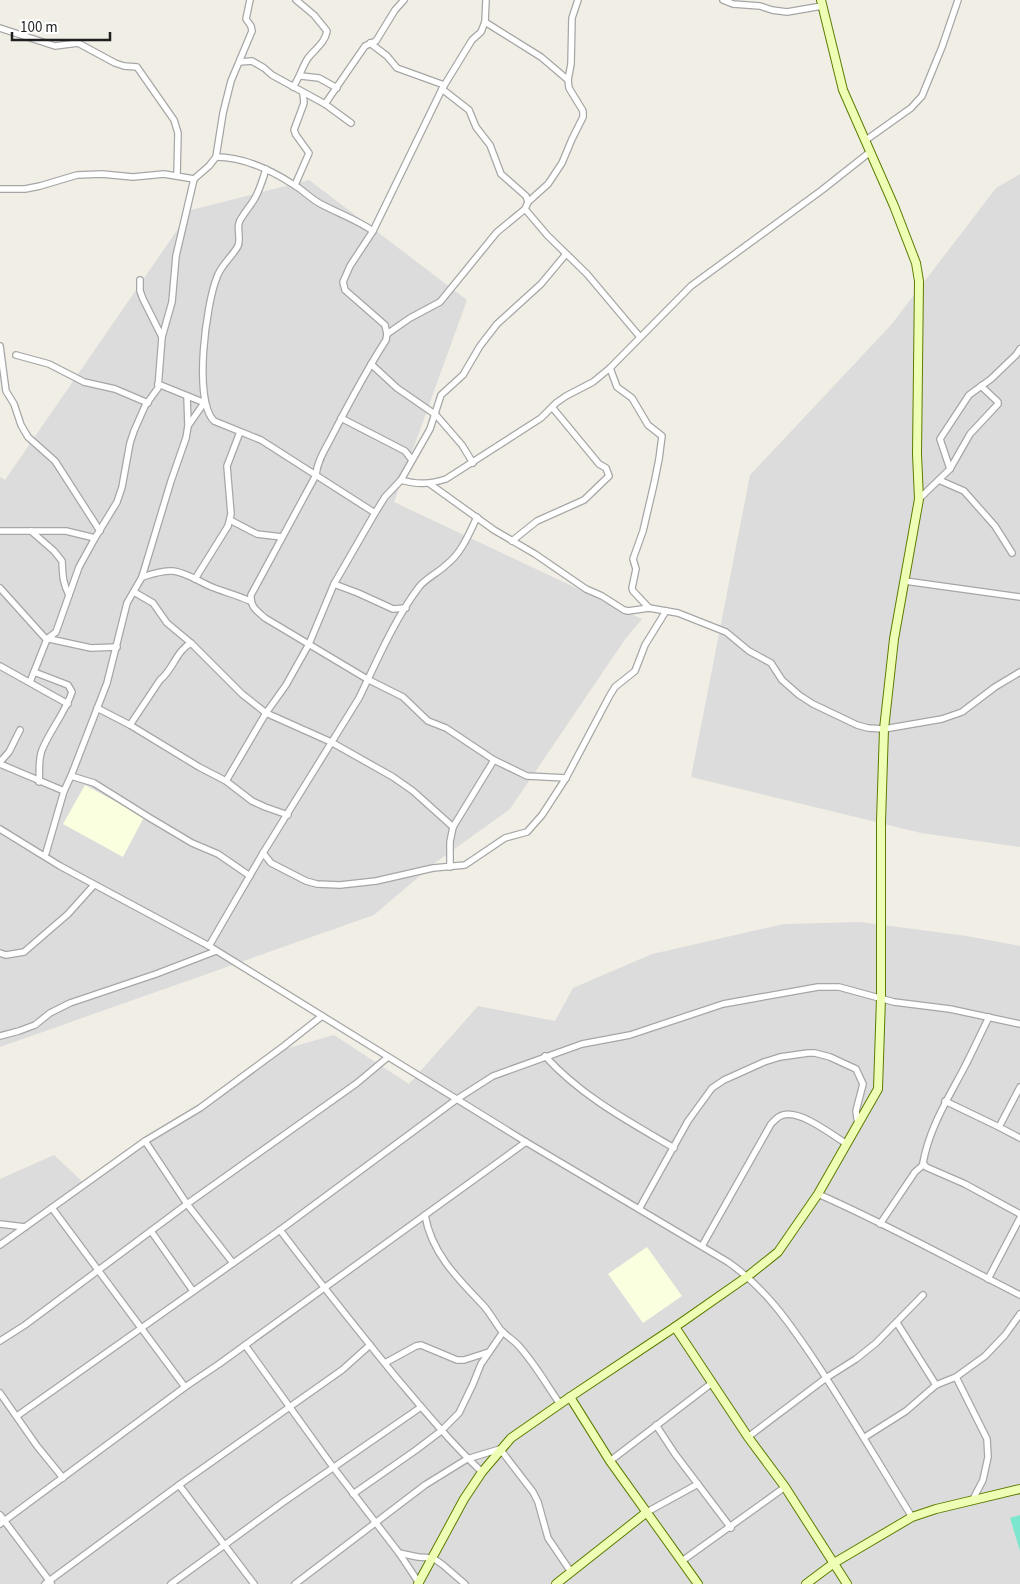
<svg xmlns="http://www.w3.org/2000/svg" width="1020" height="1584" viewBox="0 0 1020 1584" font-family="'Source Sans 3',sans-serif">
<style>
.residential{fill:#dddcdc}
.education{fill:#faffe0}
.pitch{fill:#7de6ce}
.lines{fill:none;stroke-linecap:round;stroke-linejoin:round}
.street-casing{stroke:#a6a6a6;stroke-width:8}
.secondary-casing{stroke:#5b7d00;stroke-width:10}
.street{stroke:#fff;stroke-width:5.5}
.secondary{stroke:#effeb5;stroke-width:8}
</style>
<rect width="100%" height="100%" fill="#f1efe5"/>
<g class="residential">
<path d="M1020,174V847L921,833L691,777L750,475L891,325L996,188Z"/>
<path d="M309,180L467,300L394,502L642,619L626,638L510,809L435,863L374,915L0,1047V477L5,480L191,210Z"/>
<path d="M860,922L967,936L1020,946V1584H0V1179L54,1155L85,1184L274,1052L334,1035L409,1084L478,1006L555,1021L573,988L652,954L784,924Z"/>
</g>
<g class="education">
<path d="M85,785L144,817L123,857L63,824Z"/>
<path d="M647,1247L682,1296L643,1323L608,1274Z"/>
</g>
<path class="pitch" d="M1020,1515V1551L1010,1518Z"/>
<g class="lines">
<g class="street-casing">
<g id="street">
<path d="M486,0L485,22L481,32L472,40L442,89L373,231L350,266L343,282L345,290L385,325L387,334L386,340C366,371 349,403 332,436C326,448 317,461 316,475L251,595C250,607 257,611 265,618L367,679L403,697L428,721L446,728L494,760L527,776L566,778"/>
<path d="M723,0L733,4L760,6L772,10L787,12L822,6"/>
<path d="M485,22L541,57L568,80"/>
<path d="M0,28L55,46L78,43L115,63L124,66L137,67L174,120L178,133L177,175"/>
<path d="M370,43L387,56L397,68L444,85"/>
<path d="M240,62L252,61L264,68L272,75L325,104L351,123"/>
<path d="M301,76L319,78L337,88"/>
<path d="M293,87C300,77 302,67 308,58C315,49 325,43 327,31L314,15L296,0"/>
<path d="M325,104L365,46L376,41L395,10L404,0"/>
<path d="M866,140L911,108L922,96L942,47L958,0"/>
<path d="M216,157C243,157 271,170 294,185C303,190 310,198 319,203C337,213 356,219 373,231"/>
<path d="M266,169C263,179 260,189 255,198C252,204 240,218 239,223C237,230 241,239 238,246C232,257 221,265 217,277C206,304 193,400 214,421L261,440L375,513"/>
<path d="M295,185L309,153L296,135L294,130L304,103L303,93"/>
<path d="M0,189H25L40,186L77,175L102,174L133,177L164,174L194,179"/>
<path d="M528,202L548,184L562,163L572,139L583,117V111L569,88L568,80L571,64L572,18L578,0"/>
<path d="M525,209L547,235L587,274L640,337"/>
<path d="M140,280V291L143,299L162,337"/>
<path d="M387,334L410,318L440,302L497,232L525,209L528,202L526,196L501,174L490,145L476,127L469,110L442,89"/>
<path d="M0,346L6,391L14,404L21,425L28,437L55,461L100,531"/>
<path d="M16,355L49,364L84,382L115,389L148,403"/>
<path d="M371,364L397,388L436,415L462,445L473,463"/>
<path d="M610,368L617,387L632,398L648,425L662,436L659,459L654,484L643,531L633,559L636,569L632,588L633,591L649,608"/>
<path d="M158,384L205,403"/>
<path d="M341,418L405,451L412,460"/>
<path d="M188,426L204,403"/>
<path d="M950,469L940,439L942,436L969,395L991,379L1016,355L1020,349"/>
<path d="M401,480C418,485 430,484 446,479L541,418L556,403L566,396L593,382L610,368L691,286L822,190L870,152"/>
<path d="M939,480L964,491L995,526L1012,553"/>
<path d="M430,484L494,530L535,554L586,589L602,596L624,610L628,611L649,608L678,613L726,632L749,651L771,663L782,680L799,695L813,704L857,725L868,728L884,729L942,719L962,712L995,687L1020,672"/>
<path d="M919,499L950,469L970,434L998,404V402L981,386"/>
<path d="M230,520L257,534L282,537"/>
<path d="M0,531H66L95,538L117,502L122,487L130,443L134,431L145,406L158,388L162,337L172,302L176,256L194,179L209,166L216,157L223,113L231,81L252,31L251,26L246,19L250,0"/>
<path d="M31,531L54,551L62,561C63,575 62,581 69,595"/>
<path d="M512,541L537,521L584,500L609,476L606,468L599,464L552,407"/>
<path d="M142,577C152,574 162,570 173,571C189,573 202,584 217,589C228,593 239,596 250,601"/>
<path d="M195,579L228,526L231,514L227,466L240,432"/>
<path d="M905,581L1020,597"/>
<path d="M334,584L358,593L393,609L406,608"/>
<path d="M0,588L45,638L91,648L117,647"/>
<path d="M134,592L153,603L167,623L191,643L242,694L266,713L331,742L393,777L413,791L453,827"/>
<path d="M0,666L68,704"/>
<path d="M34,672L68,685L72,692C65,713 50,730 42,750C38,760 40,771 39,782"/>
<path d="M30,682L47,639L56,632L79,567L95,538"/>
<path d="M97,708L130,725L199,767L226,781L252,801L265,807L288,815"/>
<path d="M130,725L160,680C173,670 176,651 191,643"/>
<path d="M0,762L9,752L20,730"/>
<path d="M0,764L64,791"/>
<path d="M71,776L94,783L150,818L192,843L218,854L250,876"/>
<path d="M226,781L266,713L286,685L309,644L334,584L375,513L385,497L401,480L430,429L441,395L463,375L480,346L497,324L541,284L566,254"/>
<path d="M0,829L60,866L209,946L526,1142L728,1262C765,1288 788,1321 813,1358C848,1410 879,1464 912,1517"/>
<path d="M46,853L64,791L71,776L107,683L127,603L142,577L171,481L186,438L188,426L187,396"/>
<path d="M263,853L271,863L306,881L317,884L340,885L376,881L433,868L465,865L505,838L527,832L542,815L566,778L610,695L615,687L635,671L645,645L666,611"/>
<path d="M450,867V842L453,827L494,760"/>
<path d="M209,946L263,853L359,698C377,661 394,620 419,587C426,578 438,573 446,565C461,554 469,534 477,517"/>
<path d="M0,953L6,955L24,952L68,914L94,885"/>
<path d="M989,1017C980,1035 972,1053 963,1070C947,1100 929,1129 923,1163L926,1167L965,1184L1020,1214"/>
<path d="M0,1036L19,1031L35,1025L50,1013L70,1003L156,974L216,951"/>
<path d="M545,1056C581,1096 628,1121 674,1148"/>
<path d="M1020,1087L999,1127L1020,1138"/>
<path d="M945,1101L999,1127"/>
<path d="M145,1141L187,1204L233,1263"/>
<path d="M818,1194C887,1224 953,1261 1020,1295"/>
<path d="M52,1208L185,1387"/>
<path d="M639,1209L688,1121L712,1088L724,1080L764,1062L780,1057L808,1053H815L830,1057L856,1069L863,1084L856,1111L858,1125"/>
<path d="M425,1215C431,1252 457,1278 482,1304C489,1311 494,1321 500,1329C505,1335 512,1339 517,1344C534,1362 546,1384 560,1404"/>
<path d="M0,1224L25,1227"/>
<path d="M880,1224L915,1172L923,1165"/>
<path d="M280,1230C317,1279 356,1328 395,1376C423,1409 450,1442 482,1472"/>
<path d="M151,1231L193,1291"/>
<path d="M0,1245L145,1141L200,1108L284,1046L322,1016"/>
<path d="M702,1246L771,1124C774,1121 778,1116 783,1115C801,1110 832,1135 847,1144"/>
<path d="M988,1279L1020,1218"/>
<path d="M897,1323L936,1385"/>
<path d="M0,1341L25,1325L187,1204L357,1083L388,1057"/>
<path d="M245,1345L333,1467L399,1553L419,1583"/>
<path d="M385,1363L416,1346L421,1345L457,1360H464L489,1352"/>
<path d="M956,1377L987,1439L988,1457L983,1480L972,1501"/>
<path d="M0,1393L37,1446L63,1478"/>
<path d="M17,1416L280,1230L457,1099L493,1076L582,1044L630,1035L723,1004L818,987H839L894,1002L950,1009L1020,1024"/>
<path d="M656,1425L675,1454L731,1528"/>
<path d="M748,1437L826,1378L856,1359L876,1343L923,1295"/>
<path d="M865,1437L906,1411L936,1385L956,1377L985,1356L1005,1335L1020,1314"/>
<path d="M610,1461L712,1383"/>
<path d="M179,1485L254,1584"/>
<path d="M353,1494L416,1450L441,1431L459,1413L473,1384L481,1364L503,1332"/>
<path d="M647,1512L698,1484"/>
<path d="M0,1515L51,1583"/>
<path d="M0,1524L185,1387L219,1364L526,1142"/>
<path d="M399,1553L418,1557L433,1558L443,1565L465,1584"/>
<path d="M682,1561L785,1487"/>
<path d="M45,1584L179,1485L342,1370L370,1345"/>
<path d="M171,1584L282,1503L421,1407"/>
<path d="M295,1584L425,1485L467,1459L500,1449L533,1492L538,1502L548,1538L571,1572"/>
</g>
</g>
<g class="secondary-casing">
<g id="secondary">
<path d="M675,1327L748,1437L785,1487L847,1584"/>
<path d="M570,1397L610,1461L698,1584"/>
<path d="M418,1584L464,1499L482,1472L511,1438L570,1397L675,1327L748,1276L778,1252L818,1194L878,1089L881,998V821L884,729L894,639L919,499L917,454L919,281L916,263L894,206L843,90L821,0"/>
<path d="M556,1584L647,1512"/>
<path d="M806,1584L834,1563L912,1517L936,1509L1020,1489"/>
</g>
</g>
<use href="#street" class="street"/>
<use href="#secondary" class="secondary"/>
</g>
<path d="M12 32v8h98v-8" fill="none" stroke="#1f1f1f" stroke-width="2.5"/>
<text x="20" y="32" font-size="15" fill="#1f1f1f" stroke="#ffffff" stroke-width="4" paint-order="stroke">100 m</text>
</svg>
